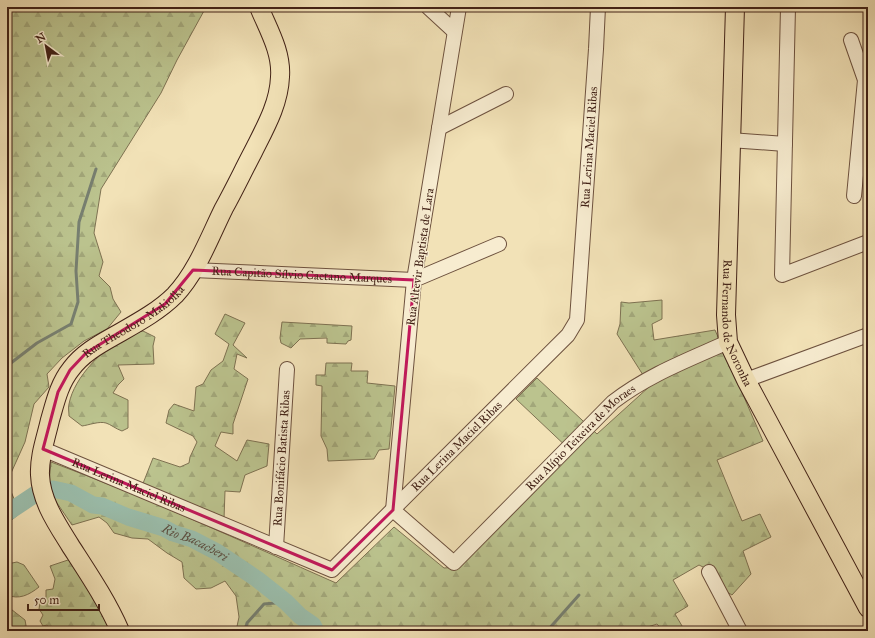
<svg xmlns="http://www.w3.org/2000/svg" width="875" height="638" viewBox="0 0 875 638" font-family="'IM FELL Great Primer',serif">
<style>
.forest{fill:url(#forest-firs);stroke:#7e7252}
.lines{fill:none;stroke-linecap:round;stroke-linejoin:round}
.stream{stroke:#777f70;stroke-width:3}
.river{stroke:#9bbeac;stroke-width:17}
.minor-casing{stroke:#6d513e;stroke-width:16}
.major-casing{stroke:#412116;stroke-width:20}
.minor{stroke:#f7ecd0;stroke-width:14}
.major{stroke:#f2e2b7;stroke-width:18}
.marked{fill:none;stroke:#c2185b;stroke-width:3;stroke-linejoin:round}
.labels{text-anchor:middle;dominant-baseline:central;stroke-width:3;stroke-linejoin:round;paint-order:stroke}
.street-label{font-size:12px;fill:#412116;stroke:#f7ecd0}
.water-label{font-size:13px;font-style:italic;fill:#5c5043;stroke:#f7ecd0}
</style>
<defs>
<pattern id="forest-firs" width="22" height="20" patternUnits="userSpaceOnUse"><rect width="22" height="20" fill="#bbc38e"/><path d="M5 1l3.5 6h-7zM16 11l3.5 6h-7z" fill="#a2a77a"/></pattern>
</defs>
<rect width="100%" height="100%" fill="#f2e2b7"/>
<filter id="stains"><feTurbulence type="fractalNoise" baseFrequency=".005" numOctaves="4"/><feColorMatrix values="0 0 0 0 .2 0 0 0 0 .09 0 0 0 0 .02 0 0 0 .5 -.17"/></filter>
<radialGradient id="worn" r=".72"><stop offset=".6" stop-color="#630" stop-opacity="0"/><stop offset="1" stop-color="#630" stop-opacity=".3"/></radialGradient>
<g class="forest">
<path d="M7,7H188L192,11L205,9L177,60L161,93L101,189L94,233L103,262L99,276L110,287L113,299L121,312L107,329L84,341L62,358L47,374L49,387L34,404L25,442L7,482L20,513L7,524Z"/>
<path d="M662,300V319L652,324L654,340L715,330L763,441L717,460L742,521L760,514L771,537L743,551L751,574L732,595L724,590L711,571L699,565L673,580L688,606L675,614L685,631H663L657,624L635,631H236L239,617L236,596L225,581L211,588L196,589L184,578L182,562L167,553L148,539L132,538L114,533L107,523L99,517L72,525L55,500L49,483L51,462C148,498 241,541 336,583L394,527L444,568L458,567L571,451L516,399L537,378L597,434L650,386L617,334L620,324L621,302L629,303Z"/>
<path d="M225,314L245,323L233,345L247,358L237,354L234,369L248,379L233,424V434L221,432L215,446L237,461L247,440L269,444L267,466L245,475L240,492L225,491L224,519L142,486L153,458L180,467L189,463L190,457L197,442L193,436L166,423L169,410L174,404L194,411L196,387L203,384L211,370L223,361L229,344L215,334Z"/>
<path d="M282,322L352,326L351,340L348,341L346,344L327,343V338L300,339L291,348L281,343L280,338Z"/>
<path d="M143,331L155,337L153,346L154,364L118,365L124,379L118,385L113,393L128,400V428L122,431C116,429 110,424 106,423C99,421 89,425 82,426L69,416C69,412 68,408 69,404C74,377 104,347 128,336C132,333 138,332 143,331Z"/>
<path d="M326,363H352L351,371H368L367,383L395,386L389,449L379,450L374,459L328,461L327,449L321,436L322,386L316,385V375H325Z"/>
<path d="M71,559L112,631H73L72,629L64,631H49L47,625L43,626L40,621L43,615L39,609L40,603H43L46,597V590L53,589L55,579L50,566Z"/>
<path d="M17,562L24,565L39,587C29,595 19,600 7,595V564Z"/>
<path d="M7,606L25,620L27,631H7Z"/>
</g>
<g class="lines">
<g class="stream">
<path d="M7,366L37,343L71,324L78,302L76,271L79,222L96,169"/>
<path d="M245,631L247,623L264,604L286,602"/>
<path d="M547,631L579,595"/>
</g>
<g class="river">
<path id="s1" d="M53,489L71,493L93,505L102,506L128,517L164,528L173,533L192,539L217,552L257,579L286,602L300,616L313,625L316,631"/>
<path d="M7,513L37,493"/>
</g>
<g class="minor-casing">
<g id="minor">
<path d="M428,7L454,31"/>
<path id="s2" d="M459,7L414,280L393,510L454,563L613,402C648,375 688,360 728,342"/>
<path d="M788,7L782,275L868,242"/>
<path d="M851,40L865,80L854,196"/>
<path d="M439,128L506,94"/>
<path d="M730,140L785,144"/>
<path id="s3" d="M193,270L414,280L499,244"/>
<path d="M746,380L868,335"/>
<path id="s4" d="M43,449L332,570L568,335L577,320L596,49L598,7"/>
<path id="s5" d="M276,547L287,369"/>
<path d="M709,572L740,631"/>
</g>
</g>
<g class="major-casing">
<g id="major">
<path id="s6" d="M735,7L726,315L728,342L746,380L868,608"/>
<path id="s7" d="M120,631C107,601 88,573 70,545C57,524 41,501 40,475C39,456 46,438 50,420C55,403 59,384 71,369C82,354 98,345 114,336C135,324 158,312 175,295C197,272 210,236 224,208C234,190 243,171 253,152C265,128 279,104 280,77C282,52 268,29 259,7"/>
</g>
</g>
<use href="#minor" class="minor"/>
<use href="#major" class="major"/>
</g>
<path class="marked" d="M193,270L414,280L393,510L332,570L43,449L58,392L70,370L86,353L165,304Z"/>
<g class="labels">
<g class="street-label">
<text stroke="none"><textPath href="#s4" startOffset="837">Rua Lerina Maciel Ribas</textPath></text>
<text transform="translate(420 257) rotate(-82)">Rua Altevir Baptista de Lara</text>
<text stroke="none"><textPath href="#s3" startOffset="109">Rua Capitão Sílvio Caetano Marques</textPath></text>
<text stroke="none"><textPath href="#s7" startOffset="367">Rua Theodoro Makiolka</textPath></text>
<text stroke="none"><textPath href="#s6" startOffset="318">Rua Fernando de Noronha</textPath></text>
<text stroke="none"><textPath href="#s2" startOffset="767">Rua Alípio Teixeira de Moraes</textPath></text>
<text stroke="none"><textPath href="#s4" startOffset="489">Rua Lerina Maciel Ribas</textPath></text>
<text stroke="none"><textPath href="#s5" startOffset="89">Rua Bonifácio Batista Ribas</textPath></text>
<text stroke="none"><textPath href="#s4" startOffset="93">Rua Lerina Maciel Ribas</textPath></text>
</g>
<g class="water-label">
<text stroke="none"><textPath href="#s1" startOffset="153">Rio Bacacheri</textPath></text>
</g>
</g>
<rect width="875" height="638" fill="none" stroke="#f2e2b7" stroke-width="24"/>
<rect x="8" y="8" width="859" height="622" fill="none" stroke="#412116" stroke-width="2"/>
<rect x="12" y="12" width="851" height="614" fill="none" stroke="#412116"/>
<g transform="translate(46 46) rotate(328)" stroke="#f7ecd0" stroke-width="3" paint-order="stroke">
<path d="M0-3L7 15L0 10L-7 15Z" fill="#412116"/>
<text y="-6" font-size="11" font-weight="bold" text-anchor="middle" fill="#412116">N</text>
</g>
<path d="M28 604v6h71v-6" fill="none" stroke="#412116" stroke-width="2"/>
<text x="34" y="604" font-size="12" fill="#412116" stroke="#f7ecd0" stroke-width="3" paint-order="stroke">50 m</text>
<rect width="100%" height="100%" filter="url(#stains)"/>
<rect width="100%" height="100%" fill="url(#worn)"/>
</svg>
